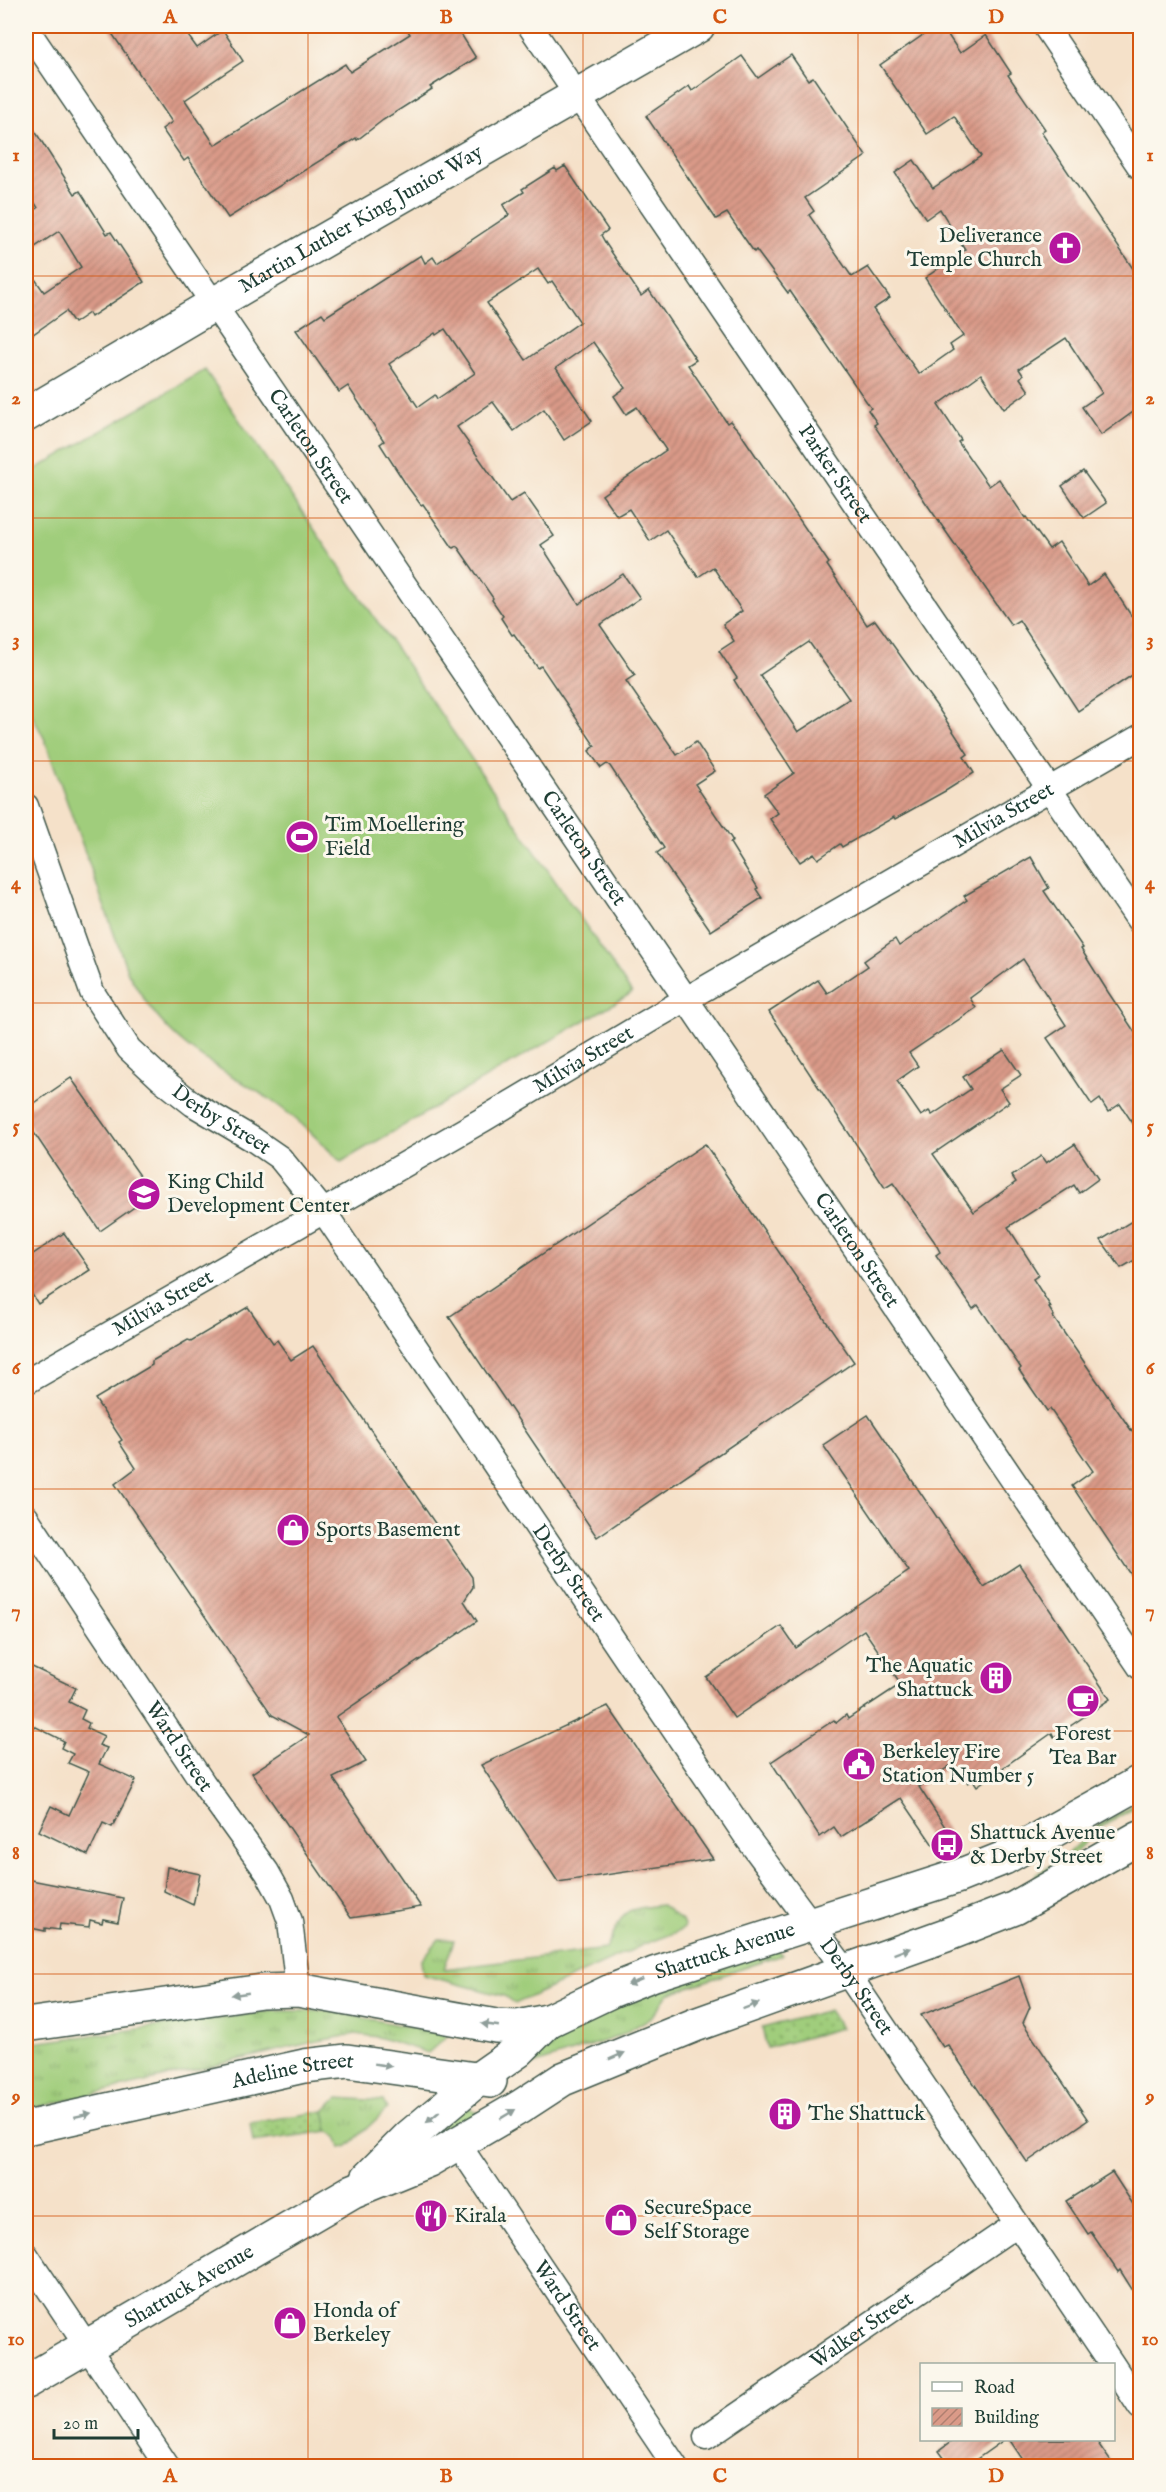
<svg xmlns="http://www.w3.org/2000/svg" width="1166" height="2492" viewBox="0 0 1166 2492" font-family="'IM FELL English',serif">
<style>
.grass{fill:url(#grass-tufts);stroke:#608558;stroke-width:1.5}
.garden{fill:url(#garden-dots);stroke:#608558;stroke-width:1.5}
.pitch{fill:#a0cd7b;stroke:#608558;stroke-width:1.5}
.building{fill:url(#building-hatch);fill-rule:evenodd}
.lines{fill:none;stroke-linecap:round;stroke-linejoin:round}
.street-casing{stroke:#3f564a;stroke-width:27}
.secondary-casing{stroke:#3f564a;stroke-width:36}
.street{stroke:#fff;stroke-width:24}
.secondary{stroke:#fff;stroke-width:33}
.oneway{fill:#8f9e9a}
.grid{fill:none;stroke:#d45610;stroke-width:1.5;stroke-opacity:0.55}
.labels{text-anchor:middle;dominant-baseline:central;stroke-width:6;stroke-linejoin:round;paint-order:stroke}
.street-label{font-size:21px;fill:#1f3d34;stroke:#fbf7ec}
.poi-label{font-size:21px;fill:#1f3d34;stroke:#fbf7ec;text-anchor:start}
.neatline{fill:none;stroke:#d45610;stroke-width:2}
.grid-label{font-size:20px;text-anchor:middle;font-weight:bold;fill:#d45610}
</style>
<defs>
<pattern id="grass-tufts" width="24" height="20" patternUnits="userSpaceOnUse" patternTransform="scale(1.5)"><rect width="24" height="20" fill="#a0cd7b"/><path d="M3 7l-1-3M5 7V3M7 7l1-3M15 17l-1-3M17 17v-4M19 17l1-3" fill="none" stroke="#82a866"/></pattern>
<pattern id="garden-dots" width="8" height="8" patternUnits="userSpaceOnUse" patternTransform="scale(1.5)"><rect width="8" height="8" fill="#a0cd7b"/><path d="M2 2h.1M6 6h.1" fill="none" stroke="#82a866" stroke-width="1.8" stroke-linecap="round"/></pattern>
<pattern id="building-hatch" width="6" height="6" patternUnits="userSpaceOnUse" patternTransform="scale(1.5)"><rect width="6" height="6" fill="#da9a88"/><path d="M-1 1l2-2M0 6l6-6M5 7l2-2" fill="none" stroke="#b07f70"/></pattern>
</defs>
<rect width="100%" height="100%" fill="#fbf7ec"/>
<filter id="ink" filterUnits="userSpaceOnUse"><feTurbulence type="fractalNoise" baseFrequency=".0167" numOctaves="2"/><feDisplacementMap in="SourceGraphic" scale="12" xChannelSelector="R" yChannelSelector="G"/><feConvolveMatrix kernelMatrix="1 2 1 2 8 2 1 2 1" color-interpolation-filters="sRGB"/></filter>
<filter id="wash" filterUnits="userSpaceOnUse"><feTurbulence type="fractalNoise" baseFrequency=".008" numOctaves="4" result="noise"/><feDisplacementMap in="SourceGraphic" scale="24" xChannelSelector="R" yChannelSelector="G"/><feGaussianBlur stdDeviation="1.35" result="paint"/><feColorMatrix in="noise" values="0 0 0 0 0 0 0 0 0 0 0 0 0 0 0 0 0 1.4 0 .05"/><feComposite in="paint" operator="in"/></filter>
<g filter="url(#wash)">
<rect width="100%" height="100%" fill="#f5e1c9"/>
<g class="grass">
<path d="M1140,1800V1804L1098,1829L1062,1865L1033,1882L1035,1875L1062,1859L1094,1828Z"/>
<path d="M662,1905L682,1921L684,1926L682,1930L647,1943L515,2004L504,1996L423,1975L421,1961L439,1939L454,1940L444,1969L606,1949C627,1910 616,1910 662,1905Z"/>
<path d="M778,1950L782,1955L668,1994L652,2017L620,2036L530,2066L522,2064L524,2056L649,1990Z"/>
<path d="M273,2011H330L448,2035L428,2053L378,2037L356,2034L318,2041L26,2110V2044Z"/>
<path d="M338,2098L383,2101L387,2109L348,2146L341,2148C339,2139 337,2135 328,2131L324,2111Z"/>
<path d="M463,2105L482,2115L428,2148L423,2142Z"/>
</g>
<g class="garden">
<path d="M829,2010L841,2028L767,2048L762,2028Z"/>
<path d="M324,2111L328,2131L253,2142L250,2123Z"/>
</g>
<path class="pitch" d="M205,370L632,993L341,1162C318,1139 296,1117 269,1099C236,1077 199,1060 171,1032C153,1014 141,995 128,973L45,740L26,703V475Z"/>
<g id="blocks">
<g class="building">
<path d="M107,26H181L197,48L223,30L243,61L185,100L215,145L345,64L350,72L410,34L405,26H456L476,58L430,87L432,89L383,120L357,140L356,138L228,218L188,158L184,161L162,129L172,122Z"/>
<path d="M936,26H942L960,53L986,35L1011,73L1008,75L1045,129L1041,132L1140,279V407L1101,435L1082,407L1102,393L1066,338L1019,369L1023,375L1020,378L1029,391L1004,409L981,374L938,405L961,440L958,442L989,486L999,479L1025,518L1026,517L1049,549L1059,542L1088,586L1104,574L1140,629V670L1078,711L1019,620L1011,625L926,503L874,425L877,423L868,410L871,408L790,291L788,293L756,250L754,252L727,213L716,219L646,116L689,86L692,91L742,56L758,78L791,55L808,80L813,77L866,156L805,198L814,211L809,215L852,277L868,267L890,298L873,309L919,374L953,350L950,345L963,336L925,278L965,250L940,209L926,219L895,173L914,160L933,188L981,156L954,116L927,134L880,65Z"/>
<path d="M26,117L75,194L80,191L107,234L111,232L144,282L91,317L89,313L74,323L66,311L26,339V266L44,292L81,267L59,231L26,253V216L38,208L26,188Z"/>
<path d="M565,166L608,230L601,235L606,244L641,296L649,290L696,360L688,365L727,423L730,421L739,431L829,563L827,565L867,625L875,620L938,708L968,754L964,757L974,773L947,790L895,819L894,817L842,847L840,844L818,859L814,853L800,862L770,819L778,813L764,794L794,773L752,709L734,680L737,678L719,651L734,641L723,624L742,611L713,567L698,577L666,530L650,541L629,509L617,516L602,495L666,450L637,407L626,414L614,396L625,388L593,342L556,368L592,421L564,440L544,409L514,431L493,402L457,427L510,502L524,493L554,536L541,545L579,604L623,574L640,598L600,625L635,675L626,681L677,755L696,742L715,771L695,784L733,841L730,843L758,888L756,889L762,898L711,931L657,853L664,848L610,766L607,764L601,768L589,751L595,746L541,666L538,668L514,634L512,635L501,618L503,616L492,600L493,598L457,546L453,548L423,504L421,505L407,486L380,444L384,441L348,386L339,392L296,330L322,313L325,317L421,255L425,263L433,257L437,263L509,215L503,205L524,192L522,189L555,168L557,171ZM538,269L548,284L552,281L580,322L526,360L487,303ZM445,329L475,373L437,399L435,395L418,407L389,364L435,333L436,335ZM809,642L849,699L798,732L760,675Z"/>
<path d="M1083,471L1106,503L1084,518L1062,486Z"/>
<path d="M1031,857L1049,888L1044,891L1083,948L1081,949L1108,992L1140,1040V1134L1120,1104L1108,1112L1100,1099L1092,1105L1047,1038L1066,1025L1023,959L970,998L976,1008L909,1053L918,1066L897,1081L921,1116L929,1111L932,1115L971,1089L963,1077L1004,1050L1021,1075L1000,1089L1009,1102L933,1154L974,1212L1016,1182L1012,1176L1041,1156L1046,1163L1075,1144L1098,1179L1079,1193L1074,1185L1008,1227L1039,1275L1033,1279L1051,1307L1049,1308L1054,1316L1053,1317L1140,1443V1588L1072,1486L1093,1471L1050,1409L1047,1411L1019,1370L1021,1368L978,1305L973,1309L936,1255L940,1252L934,1241L893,1183L885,1188L769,1012L818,980L827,993L831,991L868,966L864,961L895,939L899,946L967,900L964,896Z"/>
<path d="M71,1078L153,1194L100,1231L26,1121V1109Z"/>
<path d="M705,1144L854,1362L597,1537L449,1317Z"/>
<path d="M1140,1216V1257L1121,1268L1101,1240Z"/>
<path d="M64,1233L90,1270L38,1304L26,1285V1259Z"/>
<path d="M248,1307L273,1343L277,1340L291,1360L313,1346L472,1577L473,1587L464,1601L477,1621L336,1717L366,1762L333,1778L421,1907L351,1918L252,1773L309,1735L272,1715L115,1484L136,1468L119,1442L122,1440L95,1399L152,1365V1361L188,1340L191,1341Z"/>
<path d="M868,1415L984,1587L1019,1564L1110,1699L1054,1737L1052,1733L977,1786L973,1780L968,1783L954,1763L919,1787L949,1833L933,1845L901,1798L841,1837L834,1827L820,1837L771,1762L834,1720L836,1723L846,1715L848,1719L901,1684L864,1630L734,1718L706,1677L781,1626L796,1648L909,1571L823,1445Z"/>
<path d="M26,1664L76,1688L69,1702L85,1710L81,1719L89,1723L87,1728L104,1736L99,1745L107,1748L99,1764L136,1780L112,1827L103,1823L88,1855L39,1831L51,1806L69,1815L89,1772L68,1763L73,1754L61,1748L64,1741L26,1722Z"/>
<path d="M608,1706L713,1859L558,1882L481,1765Z"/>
<path d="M167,1867L200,1874L193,1905L164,1891Z"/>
<path d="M26,1879L123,1898L118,1922L103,1919L102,1923L90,1920L89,1927L60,1924L59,1930L45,1928V1931L26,1927Z"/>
<path d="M1019,1976L1030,2007L1023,2023L1088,2120L1027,2162L948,2045L943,2047L921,2015Z"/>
<path d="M1112,2172L1140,2215V2302L1120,2270L1118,2272L1091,2232L1088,2234L1066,2201Z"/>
<path d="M955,2439H1005L967,2466H950L939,2451Z"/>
<path d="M1009,2439H1095L1114,2466H1027Z"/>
</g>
</g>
</g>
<g filter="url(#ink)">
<use href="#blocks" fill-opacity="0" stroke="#3f564a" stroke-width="1.5"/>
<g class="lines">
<g class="street-casing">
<g id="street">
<path id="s1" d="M530,26L1140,922"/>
<path d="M1045,26L1140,167"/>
<path id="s2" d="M26,28L1140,1667"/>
<path id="s3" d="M26,806L92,992L129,1049L160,1078L193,1104L254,1140L280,1158L324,1212L748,1839L846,1971L1112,2364"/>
<path id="s4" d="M26,1382L484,1119L657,1016L1140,737"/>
<path id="s5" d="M26,1517L203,1783L267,1872L282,1899L290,1921L298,1990"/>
<path id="s6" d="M458,2144L675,2466"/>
<path d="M26,2255L167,2466"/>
<path d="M1114,2367L1140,2407"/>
<path id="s7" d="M706,2437L1017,2224"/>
</g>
</g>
<g class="secondary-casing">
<g id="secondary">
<path id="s8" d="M26,415L243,287L698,26"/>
<path d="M26,2025L262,1991L298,1990L496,2026L518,2027L548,2021"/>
<path id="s9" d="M26,2128L304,2066L347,2061L490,2081"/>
<path id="s10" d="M368,2178L410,2136L478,2079L518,2051L548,2021L611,1991L654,1974L959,1876L1004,1858L1140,1782"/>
<path id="s11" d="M26,2382L353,2191L429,2160L520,2107L563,2079L695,2025L946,1935L1015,1908L1140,1837"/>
</g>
</g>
<use href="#street" class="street"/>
<use href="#secondary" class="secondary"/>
</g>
<defs><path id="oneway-solid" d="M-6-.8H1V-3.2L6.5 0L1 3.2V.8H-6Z" transform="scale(1.5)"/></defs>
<g class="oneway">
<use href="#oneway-solid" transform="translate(902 1951) rotate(-20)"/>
<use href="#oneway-solid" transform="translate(635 1982) rotate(158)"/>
<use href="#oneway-solid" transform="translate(240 1994) rotate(172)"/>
<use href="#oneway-solid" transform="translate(751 2006) rotate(-20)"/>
<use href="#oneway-solid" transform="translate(490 2025) rotate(-172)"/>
<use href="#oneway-solid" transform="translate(617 2056) rotate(-23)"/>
<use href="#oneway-solid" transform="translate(383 2065) rotate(9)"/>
<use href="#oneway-solid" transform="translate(508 2114) rotate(-31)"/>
<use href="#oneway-solid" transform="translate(83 2115) rotate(-13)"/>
<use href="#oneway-solid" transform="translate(433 2117) rotate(140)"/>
</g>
</g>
<path class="grid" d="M308,26V2466M583,26V2466M858,26V2466M26,276H1140M26,518H1140M26,761H1140M26,1003H1140M26,1246H1140M26,1489H1140M26,1731H1140M26,1974H1140M26,2216H1140"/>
<defs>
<g id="church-disc" transform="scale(1.725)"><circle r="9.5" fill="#b5179e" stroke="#fbf7ec"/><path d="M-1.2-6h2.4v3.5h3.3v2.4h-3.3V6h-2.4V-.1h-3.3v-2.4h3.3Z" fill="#fff"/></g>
<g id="stadium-disc" transform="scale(1.725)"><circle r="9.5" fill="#b5179e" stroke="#fbf7ec"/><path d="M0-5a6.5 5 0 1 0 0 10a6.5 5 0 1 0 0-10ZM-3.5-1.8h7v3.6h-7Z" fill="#fff"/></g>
<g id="school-disc" transform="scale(1.725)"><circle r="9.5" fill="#b5179e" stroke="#fbf7ec"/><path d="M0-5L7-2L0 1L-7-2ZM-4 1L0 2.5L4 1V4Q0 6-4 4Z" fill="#fff"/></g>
<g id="shop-disc" transform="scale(1.725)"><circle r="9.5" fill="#b5179e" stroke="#fbf7ec"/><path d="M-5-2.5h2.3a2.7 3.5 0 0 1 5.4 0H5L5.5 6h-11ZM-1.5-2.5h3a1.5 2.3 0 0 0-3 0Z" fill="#fff"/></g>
<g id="building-disc" transform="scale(1.725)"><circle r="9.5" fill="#b5179e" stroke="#fbf7ec"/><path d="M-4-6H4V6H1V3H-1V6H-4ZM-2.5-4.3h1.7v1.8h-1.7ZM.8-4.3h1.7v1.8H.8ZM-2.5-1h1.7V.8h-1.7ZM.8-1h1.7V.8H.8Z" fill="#fff"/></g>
<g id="cafe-disc" transform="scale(1.725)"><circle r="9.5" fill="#b5179e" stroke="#fbf7ec"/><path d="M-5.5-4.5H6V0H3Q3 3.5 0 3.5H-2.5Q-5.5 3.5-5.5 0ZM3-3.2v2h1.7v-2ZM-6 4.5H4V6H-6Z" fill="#fff"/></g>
<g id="civic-disc" transform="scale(1.725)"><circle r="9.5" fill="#b5179e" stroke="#fbf7ec"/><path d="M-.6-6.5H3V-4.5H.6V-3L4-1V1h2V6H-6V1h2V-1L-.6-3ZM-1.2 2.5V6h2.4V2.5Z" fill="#fff"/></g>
<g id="bus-disc" transform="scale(1.725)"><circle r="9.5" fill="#b5179e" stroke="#fbf7ec"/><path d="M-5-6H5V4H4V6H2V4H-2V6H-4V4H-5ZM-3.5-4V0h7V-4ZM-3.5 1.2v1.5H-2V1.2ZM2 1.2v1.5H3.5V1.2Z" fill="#fff"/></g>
<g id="restaurant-disc" transform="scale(1.725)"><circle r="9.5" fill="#b5179e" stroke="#fbf7ec"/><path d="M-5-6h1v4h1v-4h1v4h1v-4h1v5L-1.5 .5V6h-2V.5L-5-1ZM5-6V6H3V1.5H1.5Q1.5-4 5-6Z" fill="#fff"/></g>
</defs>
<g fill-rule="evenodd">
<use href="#church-disc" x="1065" y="248"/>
<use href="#stadium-disc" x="302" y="837"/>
<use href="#school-disc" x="144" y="1194"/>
<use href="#shop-disc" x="293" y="1530"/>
<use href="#building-disc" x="996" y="1678"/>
<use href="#cafe-disc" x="1083" y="1701"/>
<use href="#civic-disc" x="859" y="1764"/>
<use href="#bus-disc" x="947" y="1845"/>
<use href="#building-disc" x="785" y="2114"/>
<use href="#restaurant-disc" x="431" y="2216"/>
<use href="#shop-disc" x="621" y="2220"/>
<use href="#shop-disc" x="290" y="2323"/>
</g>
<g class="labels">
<g class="street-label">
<text stroke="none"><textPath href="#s8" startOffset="388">Martin Luther King Junior Way</textPath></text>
<text stroke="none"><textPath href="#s2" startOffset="506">Carleton Street</textPath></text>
<text stroke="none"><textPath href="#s1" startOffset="542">Parker Street</textPath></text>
<text stroke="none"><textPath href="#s4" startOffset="1130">Milvia Street</textPath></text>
<text stroke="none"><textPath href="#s2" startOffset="992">Carleton Street</textPath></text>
<text stroke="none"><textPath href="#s4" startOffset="644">Milvia Street</textPath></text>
<text stroke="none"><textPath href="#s3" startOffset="382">Derby Street</textPath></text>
<text stroke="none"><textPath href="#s2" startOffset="1478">Carleton Street</textPath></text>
<text stroke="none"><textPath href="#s4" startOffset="158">Milvia Street</textPath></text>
<text stroke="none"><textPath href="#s3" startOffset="958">Derby Street</textPath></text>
<text stroke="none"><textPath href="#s5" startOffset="276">Ward Street</textPath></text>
<text stroke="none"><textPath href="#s10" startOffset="430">Shattuck Avenue</textPath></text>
<text stroke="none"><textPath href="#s3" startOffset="1462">Derby Street</textPath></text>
<text stroke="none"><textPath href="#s9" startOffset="273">Adeline Street</textPath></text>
<text stroke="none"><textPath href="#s11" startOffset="189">Shattuck Avenue</textPath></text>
<text stroke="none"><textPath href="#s6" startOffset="195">Ward Street</textPath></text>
<text stroke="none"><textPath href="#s7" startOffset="189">Walker Street</textPath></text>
</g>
<g class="poi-label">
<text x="1042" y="236" text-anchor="end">Deliverance<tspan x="1042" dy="24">Temple Church</tspan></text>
<text x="325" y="825">Tim Moellering<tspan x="325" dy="24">Field</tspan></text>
<text x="167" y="1182">King Child<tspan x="167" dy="24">Development Center</tspan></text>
<text x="316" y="1530">Sports Basement</text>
<text x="973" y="1666" text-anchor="end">The Aquatic<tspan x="973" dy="24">Shattuck</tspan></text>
<text x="1083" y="1734" text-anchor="middle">Forest<tspan x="1083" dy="24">Tea Bar</tspan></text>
<text x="882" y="1752">Berkeley Fire<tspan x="882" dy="24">Station Number 5</tspan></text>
<text x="970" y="1833">Shattuck Avenue<tspan x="970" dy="24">&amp; Derby Street</tspan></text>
<text x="808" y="2114">The Shattuck</text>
<text x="644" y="2208">SecureSpace<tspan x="644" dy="24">Self Storage</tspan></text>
<text x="454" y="2216">Kirala</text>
<text x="313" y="2311">Honda of<tspan x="313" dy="24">Berkeley</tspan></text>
</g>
</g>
<rect width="1166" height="2492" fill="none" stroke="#fbf7ec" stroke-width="66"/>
<rect x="920" y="2363" width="195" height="78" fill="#fbf7ec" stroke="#a3ada2" stroke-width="1.5"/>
<rect x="932" y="2382" width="30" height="9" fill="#ffffff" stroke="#a3ada2" stroke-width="1.5"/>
<text x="974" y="2393" font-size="18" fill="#1f3d34">Road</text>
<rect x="932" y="2408" width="30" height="18" fill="url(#building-hatch)" stroke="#a3ada2" stroke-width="1.5"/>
<text x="974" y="2423" font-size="18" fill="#1f3d34">Building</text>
<path d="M54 2429v9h84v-9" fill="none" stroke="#1f3d34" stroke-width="3"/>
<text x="63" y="2429" font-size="18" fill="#1f3d34" stroke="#fbf7ec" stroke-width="4.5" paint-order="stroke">20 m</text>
<rect x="33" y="33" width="1100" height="2426" class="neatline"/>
<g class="grid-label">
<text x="170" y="23">A</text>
<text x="446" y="23">B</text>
<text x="720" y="23">C</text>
<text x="996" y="23">D</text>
<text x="16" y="161">1</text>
<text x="1150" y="161">1</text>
<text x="16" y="404">2</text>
<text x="1150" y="404">2</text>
<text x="16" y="646">3</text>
<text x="1150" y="646">3</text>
<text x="16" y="889">4</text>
<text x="1150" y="889">4</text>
<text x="16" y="1132">5</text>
<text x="1150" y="1132">5</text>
<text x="16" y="1374">6</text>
<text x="1150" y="1374">6</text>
<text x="16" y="1617">7</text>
<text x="1150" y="1617">7</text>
<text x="16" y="1859">8</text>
<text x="1150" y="1859">8</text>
<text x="16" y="2102">9</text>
<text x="1150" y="2102">9</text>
<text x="16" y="2345">10</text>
<text x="1150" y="2345">10</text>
<text x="170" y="2482">A</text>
<text x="446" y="2482">B</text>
<text x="720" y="2482">C</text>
<text x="996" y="2482">D</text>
</g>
</svg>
